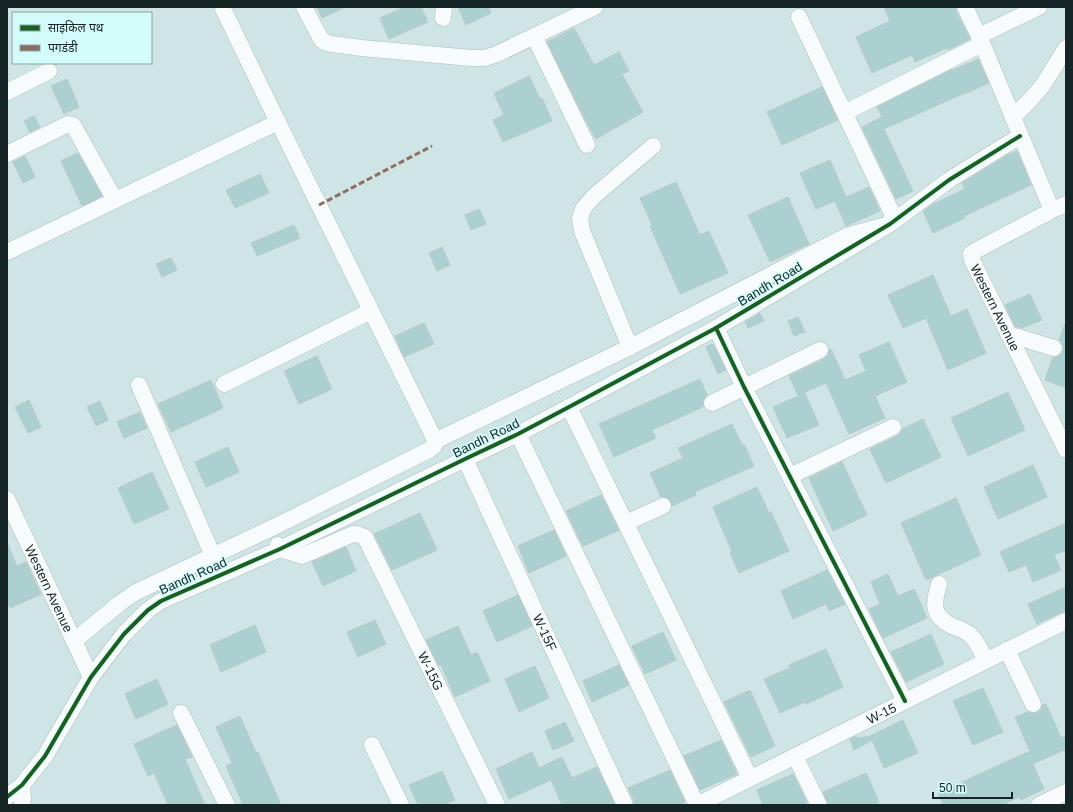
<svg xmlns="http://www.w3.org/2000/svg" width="1073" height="812" viewBox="0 0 1073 812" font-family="Helvetica,'Noto Sans Devanagari',sans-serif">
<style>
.building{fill:#accfcf;stroke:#b9caca}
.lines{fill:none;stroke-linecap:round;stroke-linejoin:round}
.minor-casing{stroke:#adbebe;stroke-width:17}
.minor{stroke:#f8fbfb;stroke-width:16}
.quiet{stroke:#8d6e63;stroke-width:3;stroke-dasharray:6 3;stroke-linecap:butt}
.cycleway-casing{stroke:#d3fbfa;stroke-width:6}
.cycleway{stroke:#1b5e20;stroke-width:4}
.labels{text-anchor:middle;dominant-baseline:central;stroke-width:3.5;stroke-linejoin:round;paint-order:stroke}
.street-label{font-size:13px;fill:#152424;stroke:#d3fbfa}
</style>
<rect width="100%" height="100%" fill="#cfe4e4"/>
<g class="building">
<path d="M317,7H345L322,18Z"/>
<path d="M405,7H421L428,22L389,39L380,18Z"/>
<path d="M458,7H488L491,13L466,25Z"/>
<path d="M884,7H956V11L970,39L948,50L947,48L915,62L912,55L872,73L856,37L890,21Z"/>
<path d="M574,28L594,65L619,52L629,71L622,74L643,112L596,139L586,121L547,42Z"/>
<path d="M978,59L989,83L967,93V92L884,129L913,191L896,199L862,127L882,117L877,107L953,69V70Z"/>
<path d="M529,76L540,99L542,98L552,121L503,142L493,120L504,115L494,93Z"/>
<path d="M67,79L79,107L64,114L51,86Z"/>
<path d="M822,87L838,120L782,145L767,112Z"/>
<path d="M34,116L40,127L30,132L24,121Z"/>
<path d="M1017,151L1031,185L964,216L965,218L933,233L923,211L933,204L965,189L962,183L1007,155Z"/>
<path d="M78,153L102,196L82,206L61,161Z"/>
<path d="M25,156L35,177L23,183L13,162Z"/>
<path d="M830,160L846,197L869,187L880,211L846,226L835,201L816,209L800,173Z"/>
<path d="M260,174L269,193L235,208L226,190Z"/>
<path d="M676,182L700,235L709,231L728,273L680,294L650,226L652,225L640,198Z"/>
<path d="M788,197L809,244L770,262L748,215Z"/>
<path d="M479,209L486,224L471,230L465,215Z"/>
<path d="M294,225L300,238L257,256L251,243Z"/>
<path d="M442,247L450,265L437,271L429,253Z"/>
<path d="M171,258L177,270L162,277L156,264Z"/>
<path d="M933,275L951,316L967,309L986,353L948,370L926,318L903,328L888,295Z"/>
<path d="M1030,294L1042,320L1022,328L1015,326L1005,305Z"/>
<path d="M760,313L764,321L748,328L745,322Z"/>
<path d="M798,317L805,332L794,336L788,321Z"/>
<path d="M424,323L434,344L404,357L395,336Z"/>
<path d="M1065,324L1066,325V388L1045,380L1053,357H1057L1060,355L1063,351V345L1059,340Z"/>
<path d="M889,342L907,382L875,396L885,418L849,434L826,383L798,395L789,376L824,359L828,355L829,350L831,349L845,380L866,371L859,355Z"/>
<path d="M713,344L726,370L718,374L706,347Z"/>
<path d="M317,356L332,389L299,404L284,371Z"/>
<path d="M700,379L707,395L704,398L703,402V407L652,430L656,438L614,457L599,424Z"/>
<path d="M211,380L223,408L171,432L158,404Z"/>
<path d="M1008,392L1025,430L968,456L951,418Z"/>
<path d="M805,393L819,425L787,438L773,407Z"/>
<path d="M29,400L41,427L28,433L15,407Z"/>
<path d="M100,401L108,420L96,426L87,407Z"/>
<path d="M140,412L147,428L124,438L117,422Z"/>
<path d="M923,419L941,457L886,483L870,449L897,436L901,433L902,429Z"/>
<path d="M732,424L742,445L744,444L754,466L695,492L696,495L672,506L671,502L669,499L664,497H661L650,473L683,458L678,448Z"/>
<path d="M228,447L239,472L206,487L195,462Z"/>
<path d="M842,462L867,515L833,531L809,478Z"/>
<path d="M1033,465L1047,497L998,519L984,487Z"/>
<path d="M152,472L169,509L134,524L118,488Z"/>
<path d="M757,487L769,513L771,512L789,551L739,573L730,553L732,552L713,507Z"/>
<path d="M601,495L619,530L583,546L566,511Z"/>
<path d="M956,498L981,555L926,580L901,523Z"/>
<path d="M420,513L437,550L392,570L374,534Z"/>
<path d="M1066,523V550L1054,555L1061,570L1033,582L1026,565L1009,572L1000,552Z"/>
<path d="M554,530L566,556L529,573L518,546Z"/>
<path d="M7,543L17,566L26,562L41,594L10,608L7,601Z"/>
<path d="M346,547L356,571L323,586L312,562Z"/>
<path d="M827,570L845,604L829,611L826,604L793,619L781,591Z"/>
<path d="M888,574L898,596L914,589L927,618L883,638L869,609L880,604L871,582Z"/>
<path d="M1066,587V612H1062L1037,624L1028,604Z"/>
<path d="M518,595L532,626L497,642L483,611Z"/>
<path d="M375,620L386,644L358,657L347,632Z"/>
<path d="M255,625L266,652L221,672L210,645Z"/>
<path d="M458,626L471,655L477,652L490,681L455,697L441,665L439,666L426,640Z"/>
<path d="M663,632L676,660L645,674L632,646Z"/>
<path d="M931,634L944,664L906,682L891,652Z"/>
<path d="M826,649L843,687L806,704L805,702L780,713L764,679L790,668L789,665Z"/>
<path d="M619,665L629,685L592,702L583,681Z"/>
<path d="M535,666L549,698L519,712L505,679Z"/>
<path d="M157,679L168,704L136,719L125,694Z"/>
<path d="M983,688L1003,732L973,745L953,701Z"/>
<path d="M750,690L775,746L751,757L724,702Z"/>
<path d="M1046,704L1061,738L1066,736V749L1033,764L1044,789L1021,800L1019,797L1002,805H943L938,794L963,784L962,782L1030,751L1015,717L1028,712L1032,713H1037L1041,710L1042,705Z"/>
<path d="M240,716L256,753L258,752L281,805H243L226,766L232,763L216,727Z"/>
<path d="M903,720L918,753L884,768L872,740L854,750L850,739L856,736L858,738L870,736Z"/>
<path d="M565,722L574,741L553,750L545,731Z"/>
<path d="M177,725L192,757L185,759L205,805H168L154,773L148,776L134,744Z"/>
<path d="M721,740L737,774L700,790L684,756Z"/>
<path d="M532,752L539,768L562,757L572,778L597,767L615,805H562L551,780L509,799L496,769Z"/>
<path d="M670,770L685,802L679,805H634V801L628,788Z"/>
<path d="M442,771L455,800L444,805H418L409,785Z"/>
<path d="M866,773L879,802L873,805H828L823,792Z"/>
<path d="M793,774L807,803L801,805H763L757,790Z"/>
</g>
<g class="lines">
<g class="minor-casing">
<g id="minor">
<path d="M304,7L321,39L325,42L331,44L362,48L471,58H485L497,54L595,7"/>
<path id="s1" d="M965,7L979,36L1051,208L1050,211L1047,213L973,252L971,254L972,260L1066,450"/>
<path d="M443,18L444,7"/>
<path d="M534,36L587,145"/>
<path d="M979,36L1039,7"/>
<path d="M7,92L49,71"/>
<path d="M846,114L848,111L982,44"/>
<path d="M1013,117L1030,100L1043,85L1066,48"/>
<path d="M7,154L68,124L73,125L115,200"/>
<path d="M1050,211L1066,204"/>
<path d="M7,252L278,122"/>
<path d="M716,328L744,387L905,701"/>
<path d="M1008,334L1054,348"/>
<path d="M630,347L582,231L580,218L583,209L593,197L653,146"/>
<path d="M224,384L371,311"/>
<path d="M139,385L213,556"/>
<path d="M712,403L820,350"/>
<path d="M569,407L750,778"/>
<path d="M518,434L697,805"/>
<path d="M435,441L630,347L846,236L890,224L893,218L891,211L799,17"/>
<path id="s2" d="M465,459L625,805"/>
<path d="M790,476L893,427"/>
<path id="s3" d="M7,499L74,641L91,677"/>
<path d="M626,523L663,506"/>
<path id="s4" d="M278,545L280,549L302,556L353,534H357L365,537L497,805"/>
<path d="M939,584C933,604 931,615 952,626C958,628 964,630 969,634C977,640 981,652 986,660"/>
<path d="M74,641L120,603L136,592L276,526L429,450L435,445V441L433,436L278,122L223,9"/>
<path d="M1007,650L1033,704"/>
<path d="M181,713L227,805"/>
<path d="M372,745L401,805"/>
<path d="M795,756L819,805"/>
<path d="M22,785L23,799L22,805"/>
<path d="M7,797L22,785L45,756L91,677L124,634L148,610L161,601L280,549L465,459L518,434L569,407L716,328L890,224L949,180L1020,136"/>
<path id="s5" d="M697,805L1066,621"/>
<path d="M1039,805L1066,792"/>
</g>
</g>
<use href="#minor" class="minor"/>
<path class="quiet" d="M319,205L432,146"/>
<g class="cycleway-casing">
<g id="cycleway">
<path d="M716,328L744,387L905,701"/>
<path d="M7,797L22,785L45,756L91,677L124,634L148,610L161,601L280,549L465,459L518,434L569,407L716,328L890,224L949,180L1020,136"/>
</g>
</g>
<use href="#cycleway" class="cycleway"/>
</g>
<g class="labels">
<g class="street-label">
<text transform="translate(770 284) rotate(-31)">Bandh Road</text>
<text stroke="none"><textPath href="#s1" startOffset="371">Western Avenue</textPath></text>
<text transform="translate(486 438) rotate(-26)">Bandh Road</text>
<text transform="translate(193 576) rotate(-24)">Bandh Road</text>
<text stroke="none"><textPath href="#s3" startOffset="99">Western Avenue</textPath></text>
<text stroke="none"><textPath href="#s2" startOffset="191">W-15F</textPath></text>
<text stroke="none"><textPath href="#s4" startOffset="245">W-15G</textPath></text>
<text stroke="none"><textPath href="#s5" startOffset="206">W-15</textPath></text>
</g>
</g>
<rect width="1073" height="812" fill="none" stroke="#152424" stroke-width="16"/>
<rect x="12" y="12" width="140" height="52" fill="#d3fbfa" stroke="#87a5a4"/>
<rect x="20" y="25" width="20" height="6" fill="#1b5e20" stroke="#87a5a4"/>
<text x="48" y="32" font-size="12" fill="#152424">साइकिल पथ</text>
<rect x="20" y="45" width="20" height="6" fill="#8d6e63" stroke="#87a5a4"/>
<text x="48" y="52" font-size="12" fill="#152424">पगडंडी</text>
<path d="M933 792v6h79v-6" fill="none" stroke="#152424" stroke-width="2"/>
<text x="939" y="792" font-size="12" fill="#152424" stroke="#d3fbfa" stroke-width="3" paint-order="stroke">50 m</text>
</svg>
